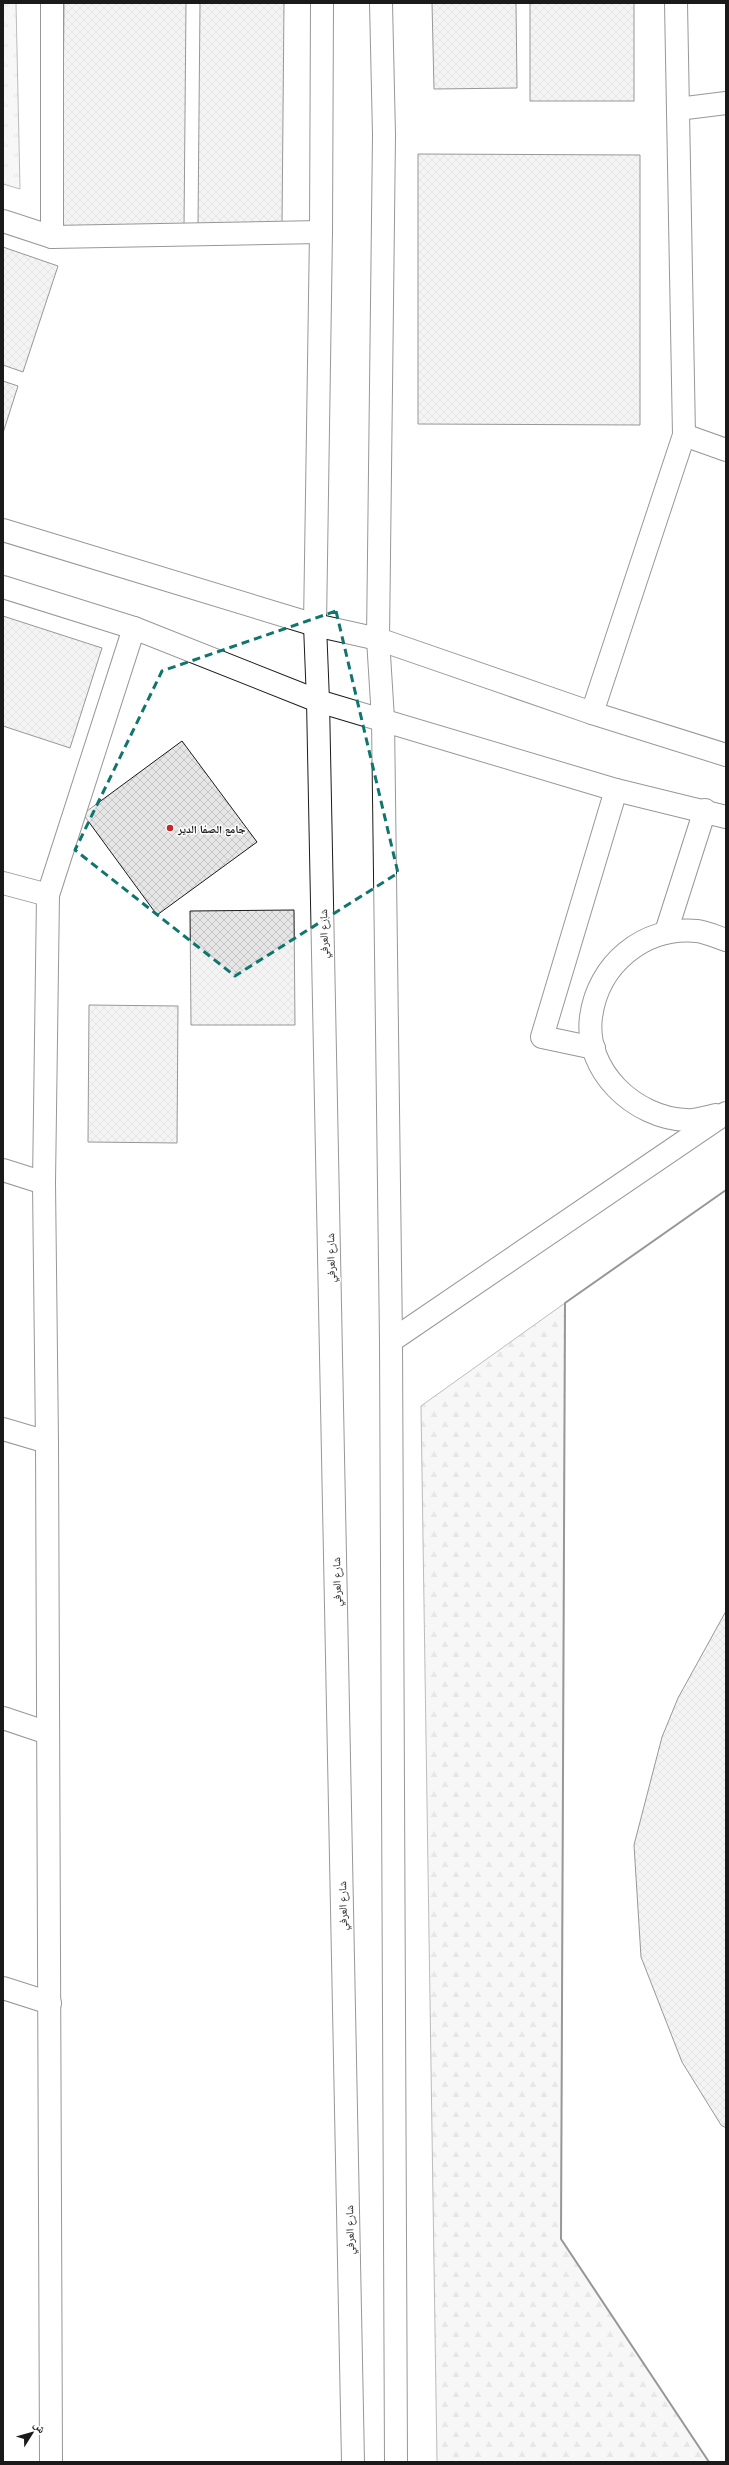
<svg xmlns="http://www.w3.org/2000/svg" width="729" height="2465" viewBox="0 0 729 2465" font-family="Lato,'Noto Naskh Arabic',sans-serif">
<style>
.grass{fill:url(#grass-tufts);stroke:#6a6a6a}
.forest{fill:url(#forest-firs);stroke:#6a6a6a}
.building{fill:url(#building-cross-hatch);stroke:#1a1a1a}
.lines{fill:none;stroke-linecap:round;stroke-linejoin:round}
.street-casing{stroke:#1a1a1a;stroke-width:24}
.secondary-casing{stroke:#1a1a1a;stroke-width:24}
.primary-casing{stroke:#1a1a1a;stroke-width:24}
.street{stroke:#fff;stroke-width:22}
.secondary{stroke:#fff;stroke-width:22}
.primary{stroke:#fff;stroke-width:22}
.wall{stroke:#1a1a1a;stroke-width:2}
.marked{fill:none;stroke:#0f766e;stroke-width:3;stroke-dasharray:8 5;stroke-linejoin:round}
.poi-dot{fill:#c62828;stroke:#fff;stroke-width:1.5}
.labels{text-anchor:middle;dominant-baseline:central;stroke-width:3;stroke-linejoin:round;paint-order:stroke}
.poi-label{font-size:11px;font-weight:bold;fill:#1a1a1a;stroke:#fff;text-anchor:start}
.street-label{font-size:11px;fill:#1a1a1a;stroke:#fff}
</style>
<defs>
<pattern id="grass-tufts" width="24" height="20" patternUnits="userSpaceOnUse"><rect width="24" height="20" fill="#ededed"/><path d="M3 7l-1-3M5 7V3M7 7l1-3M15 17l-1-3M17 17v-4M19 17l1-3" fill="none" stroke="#cbcbcb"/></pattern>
<pattern id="forest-firs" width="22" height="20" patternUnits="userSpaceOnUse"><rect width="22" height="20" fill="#ededed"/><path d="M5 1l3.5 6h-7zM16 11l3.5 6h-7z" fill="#cbcbcb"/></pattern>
<pattern id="building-cross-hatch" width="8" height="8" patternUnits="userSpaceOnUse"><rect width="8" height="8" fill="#e6e6e6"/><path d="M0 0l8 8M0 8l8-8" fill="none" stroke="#c5c5c5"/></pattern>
</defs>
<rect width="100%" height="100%" fill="#fff"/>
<path class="grass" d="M3,3H16L20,189L3,184Z"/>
<path class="forest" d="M565,1303L561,2239L709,2462H437L421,1406Z"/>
<g class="building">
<path d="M64,3H186L184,228L62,226Z"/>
<path d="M200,3H284L282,226L198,224Z"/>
<path d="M432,3H516L517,88L434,89Z"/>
<rect x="530" y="3" width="104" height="98"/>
<path d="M418,154L640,155V425L418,424Z"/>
<path d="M3,247L58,266L23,372L3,365Z"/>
<path d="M3,381L18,386L3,433Z"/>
<path d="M3,616L102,648L70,748L3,726Z"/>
<path d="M182,741L257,842L157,915L83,814Z"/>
<path d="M294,910L295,1025H191L190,911Z"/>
<path d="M89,1005L178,1006L177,1143L88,1142Z"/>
<path d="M726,1611V2128L721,2125L682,2062L641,1957L634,1845L662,1737L678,1698Z"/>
</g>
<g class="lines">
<g class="street-casing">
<g id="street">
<path d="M52,3V237"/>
<path d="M678,109L726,103"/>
<path d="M3,221L52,237L321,232"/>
<path d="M684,435L726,450"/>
<path d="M592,713L684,435L676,3"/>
<path d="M3,883L48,895"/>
<path d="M666,932L705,810"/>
<path d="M594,1048L542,1037L616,790"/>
<path d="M716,1115C707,1117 696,1121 686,1120C635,1118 584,1071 591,1017C598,964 644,926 697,931C706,932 717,937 726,940"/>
<path d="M3,1170L44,1183"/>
<path d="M391,1341L726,1113"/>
<path d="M3,1429L47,1442"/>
<path d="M3,1718L48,1733"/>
<path d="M3,1988L50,2003"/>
<path d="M51,2462L47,1442L44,1183L48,895L134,628"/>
</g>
</g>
<g class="secondary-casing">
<g id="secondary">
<path d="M322,3L321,232L315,625L318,701L353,2462"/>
<path d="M381,3L384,135L378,639L383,719L391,1341L396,2462"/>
</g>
</g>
<g class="primary-casing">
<g id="primary">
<path d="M3,530L315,625L378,639L592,713L726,755"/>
<path d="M3,587L134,628L318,701L616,790L726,817"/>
</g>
</g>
<use href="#street" class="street"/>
<use href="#secondary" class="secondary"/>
<use href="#primary" class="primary"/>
<path class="wall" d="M709,2462L561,2239L565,1303L726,1190"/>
</g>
<path d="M0 0H729V2465H0ZM336,611L398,873L235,976L75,850L162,671Z" fill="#fff" fill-opacity=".55" fill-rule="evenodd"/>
<path class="marked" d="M336,611L398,873L235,976L75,850L162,671Z"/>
<circle class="poi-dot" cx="170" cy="828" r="4"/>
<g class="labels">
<g class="poi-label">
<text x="178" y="828">جامع الصفا الدير</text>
</g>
<g class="street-label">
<text transform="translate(323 934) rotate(-91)">شارع العرفي</text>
<text transform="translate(330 1258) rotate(-91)">شارع العرفي</text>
<text transform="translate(336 1582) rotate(-91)">شارع العرفي</text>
<text transform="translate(342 1906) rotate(-91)">شارع العرفي</text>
<text transform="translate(349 2230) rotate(-91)">شارع العرفي</text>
</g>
</g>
<rect width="729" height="2465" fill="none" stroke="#1a1a1a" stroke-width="8"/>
<g transform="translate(32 2433) rotate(53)" stroke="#ffffff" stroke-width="3" paint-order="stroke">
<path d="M0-3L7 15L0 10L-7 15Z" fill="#1a1a1a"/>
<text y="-6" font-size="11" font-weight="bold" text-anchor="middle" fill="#1a1a1a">ش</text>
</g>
</svg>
